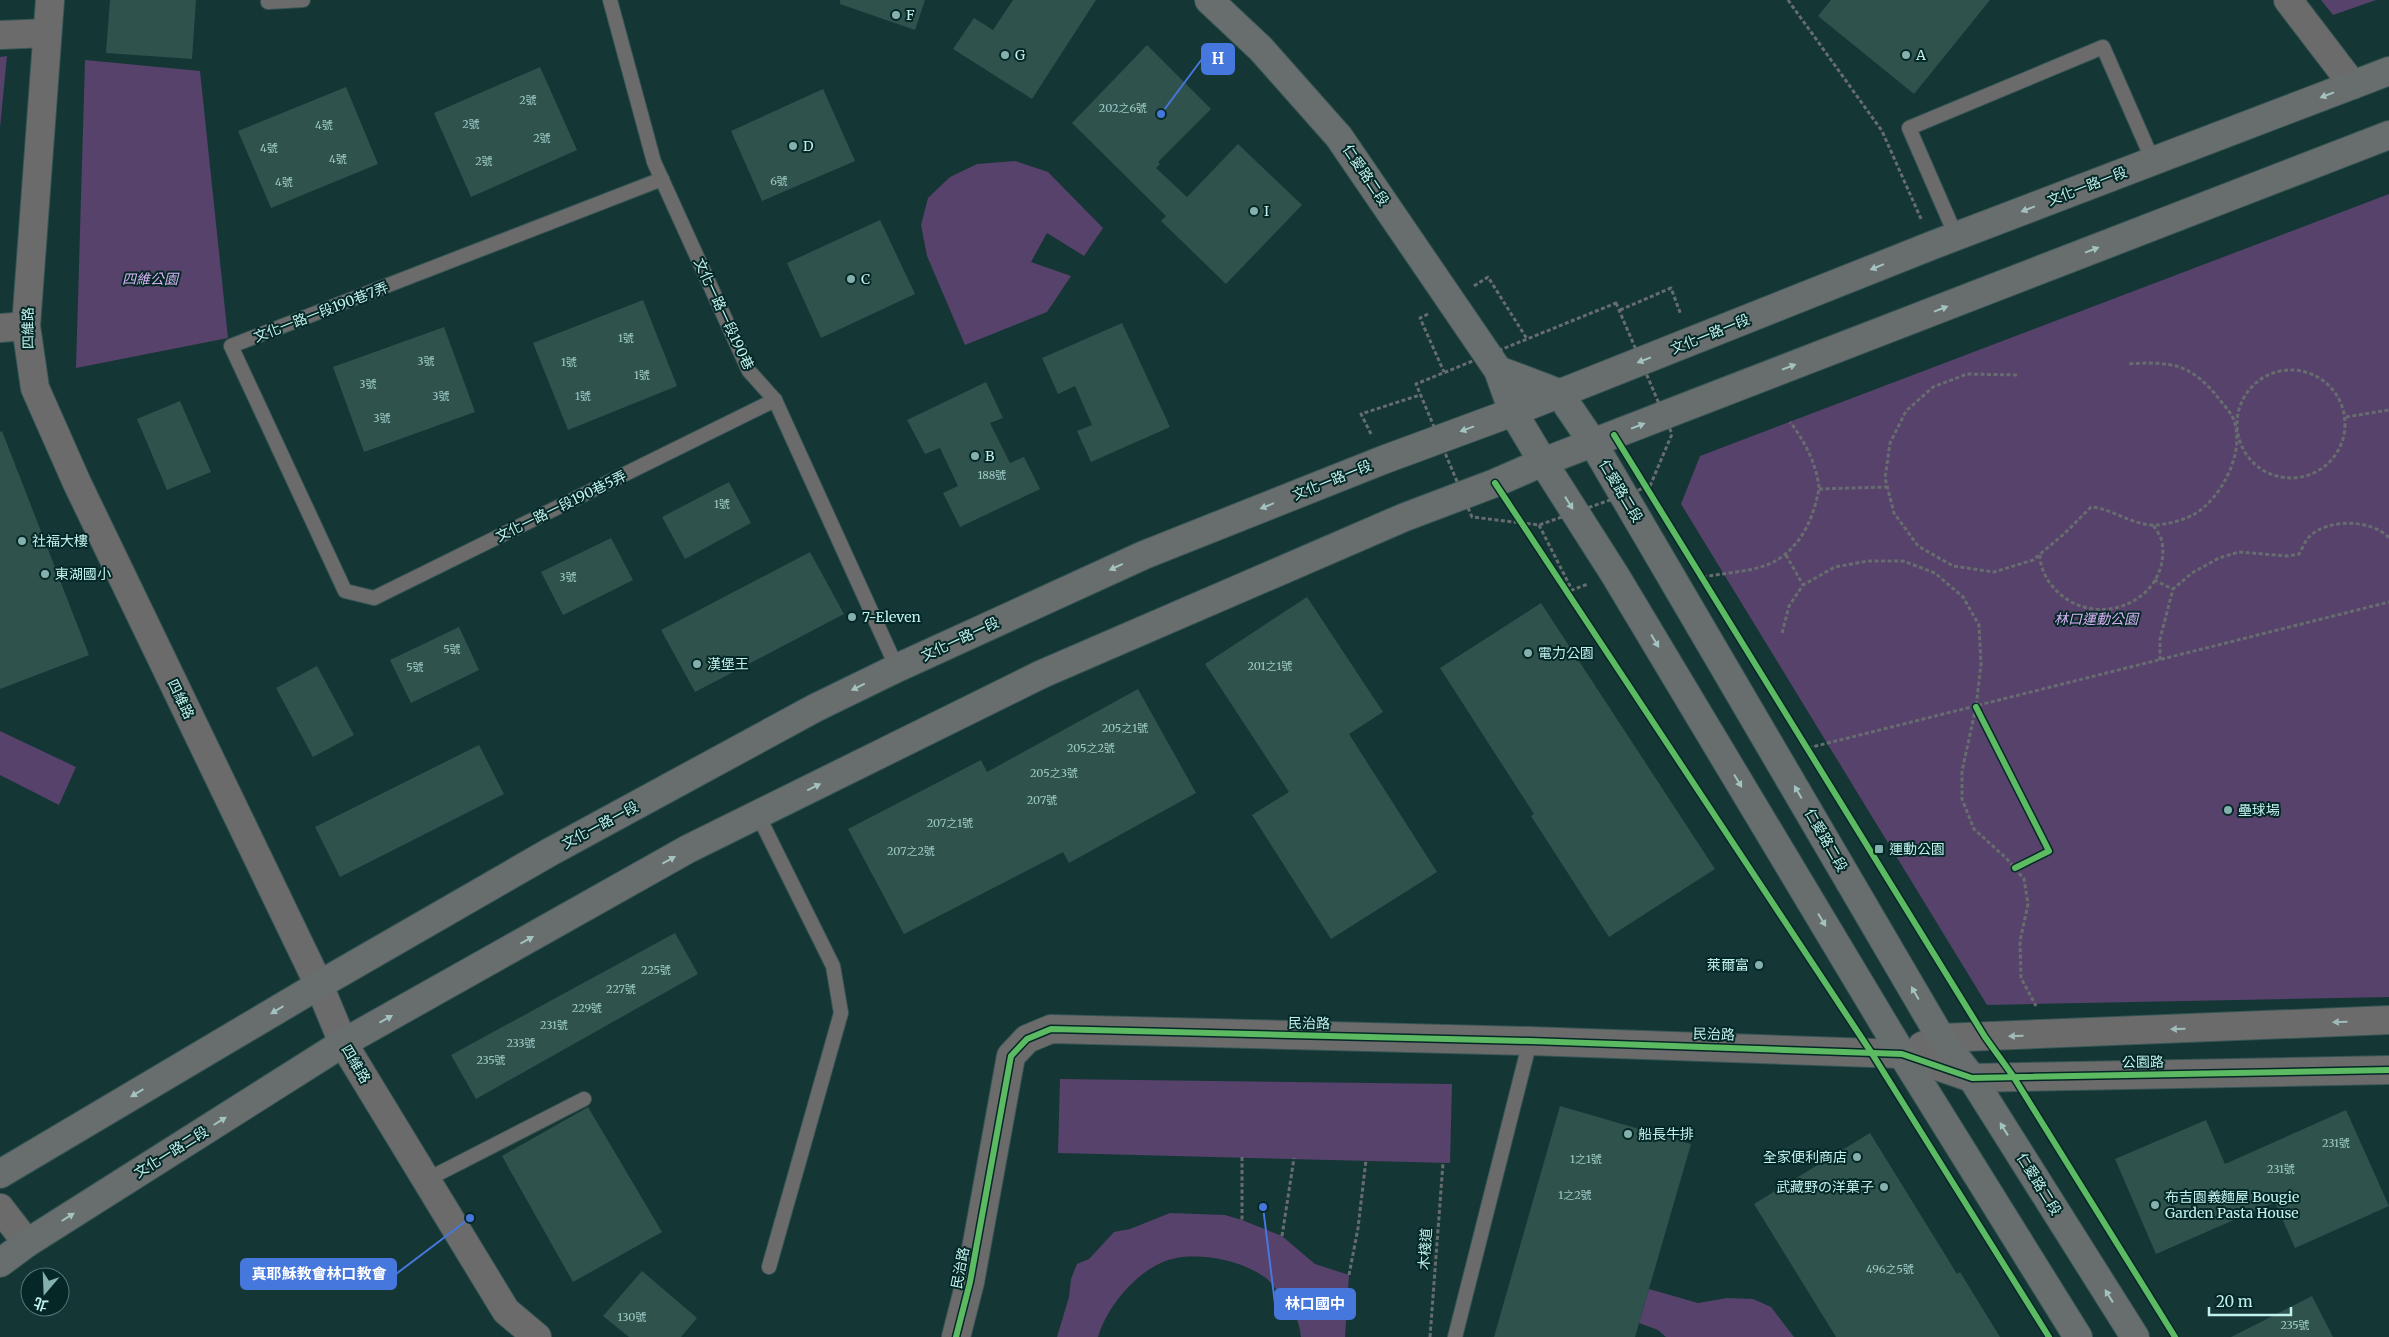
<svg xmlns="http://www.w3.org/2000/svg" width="2389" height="1337" viewBox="0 0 2389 1337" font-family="Merriweather,'Noto Sans TC','Noto Sans JP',serif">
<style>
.green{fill:#56426b}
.building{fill:#2f524d}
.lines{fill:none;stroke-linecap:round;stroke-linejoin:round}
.lane-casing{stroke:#365554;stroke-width:16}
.street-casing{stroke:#365554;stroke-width:30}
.secondary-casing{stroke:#365554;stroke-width:30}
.path{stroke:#676d6e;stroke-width:3;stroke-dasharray:4 2.5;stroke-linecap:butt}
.lane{stroke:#6b6b6c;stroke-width:14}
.street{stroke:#6b6b6c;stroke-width:28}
.secondary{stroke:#686d6d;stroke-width:28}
.path-bridge{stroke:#676d6e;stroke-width:3;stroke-dasharray:4 2.5;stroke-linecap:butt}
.cycleway-casing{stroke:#052826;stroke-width:9}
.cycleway{stroke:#5cba63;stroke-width:6}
.oneway{fill:#a2c3c0}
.oneway2{fill:#9fbbb9}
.poi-dot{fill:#84b0ad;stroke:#052826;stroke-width:2}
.labels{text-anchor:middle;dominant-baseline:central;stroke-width:4;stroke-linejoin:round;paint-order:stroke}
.number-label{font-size:11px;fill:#9cc9c5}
.poi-label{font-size:14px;fill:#c1f1ed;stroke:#052826;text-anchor:start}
.street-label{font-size:14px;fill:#c1f1ed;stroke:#052826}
.park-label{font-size:14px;font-style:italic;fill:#d8b1f5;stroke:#052826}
.leader{fill:none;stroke:#4677dd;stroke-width:2}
.callout-dot{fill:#4677dd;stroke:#052826;stroke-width:2}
.callout{fill:#4677dd;stroke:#4677dd;stroke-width:2}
.callout-label{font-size:15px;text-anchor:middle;font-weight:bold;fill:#fff}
</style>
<rect width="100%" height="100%" fill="#143635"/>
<g class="green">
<path d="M2321,0H2376L2333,15Z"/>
<path d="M7,56L0,128V57Z"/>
<path d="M85,60L200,71L228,338L76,368Z"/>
<path d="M1015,161L1048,172L1103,228L1084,256L1047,233L1031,262L1071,276L1047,312L965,345L927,256L921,225L928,198L950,177L977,164Z"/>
<path d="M2389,194V997L1987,1005L1681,504L1700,456Z"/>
<path d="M0,731L76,767L59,805L0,775Z"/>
<path d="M1060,1079L1452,1084L1450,1163L1058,1153Z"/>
<path d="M1170,1213L1225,1215L1242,1220L1282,1236L1315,1264L1349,1275L1345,1337H1301C1299,1318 1293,1311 1282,1297C1277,1291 1273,1284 1267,1279C1244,1261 1205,1253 1176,1258C1141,1265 1108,1304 1098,1337H1057L1069,1297L1071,1279L1077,1264L1089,1259L1114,1232L1130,1229Z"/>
<path d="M1649,1289L1698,1303L1727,1298L1753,1299L1771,1307L1794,1337H1666L1658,1330L1639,1323Z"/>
</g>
<g class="building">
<path d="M110,0H196L192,59L106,53Z"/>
<path d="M840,0H925L915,30L840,4Z"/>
<path d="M1013,0H1096L1032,99L953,49L974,18L993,30Z"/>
<path d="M1831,0H1990L1914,94L1818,16Z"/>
<path d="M1147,45L1211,109L1158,162L1160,164L1156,168L1187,197L1238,144L1302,205L1226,284L1161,221L1166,216L1072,123Z"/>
<path d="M540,67L577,150L471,197L434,113Z"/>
<path d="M346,87L378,164L271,208L238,131Z"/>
<path d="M823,89L855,161L762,201L731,131Z"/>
<path d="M880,220L915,294L821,338L787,263Z"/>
<path d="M643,300L677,386L568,430L533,343Z"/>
<path d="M1122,323L1170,427L1091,462L1077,431L1092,425L1075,386L1058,394L1042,358Z"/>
<path d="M444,327L475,412L364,452L333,367Z"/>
<path d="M986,382L1003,418L990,423L1010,463L1024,457L1040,489L960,527L943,493L958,486L940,448L925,454L907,420Z"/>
<path d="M180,401L211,472L167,490L137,419Z"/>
<path d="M2,431L89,655L0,689V432Z"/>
<path d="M729,482L751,523L685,559L662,517Z"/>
<path d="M611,538L633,580L563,615L541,572Z"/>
<path d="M810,552L844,614L695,692L661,630Z"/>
<path d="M1307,597L1383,712L1349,734L1437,872L1331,939L1252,815L1289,792L1205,664Z"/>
<path d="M1541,603L1715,869L1609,937L1531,816L1534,814L1440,668Z"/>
<path d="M459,627L479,670L411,703L390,660Z"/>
<path d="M317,666L354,735L313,757L276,688Z"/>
<path d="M1138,689L1196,793L1069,863L1063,852L904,934L848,829L981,760L987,772Z"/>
<path d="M479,745L504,794L340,877L315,827Z"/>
<path d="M675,933L698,974L476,1099L451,1055Z"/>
<path d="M1560,1106L1691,1144L1635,1337H1494Z"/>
<path d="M588,1107L662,1232L573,1282L502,1156Z"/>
<path d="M2346,1110L2389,1206L2295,1248L2275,1202L2156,1254L2115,1159L2206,1120L2225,1164Z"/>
<path d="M1870,1133L1957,1274L1960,1272L2000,1337H1836L1754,1204Z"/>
<path d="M642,1271L697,1318L681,1337H629L603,1316Z"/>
<path d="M2312,1296L2333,1337H2231Z"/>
</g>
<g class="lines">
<g class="lane-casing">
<g id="lane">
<path d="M610,0L654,162L749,371L775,400L897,668"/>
<path d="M268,2L303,0"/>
<path d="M662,179L231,346L345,591L374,598L775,400"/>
<path d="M1956,236L1909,128L2103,47L2153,161"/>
<path d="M758,815L833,966L841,1013L769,1267"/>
<path d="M426,1180L584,1099"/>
<path d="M1455,1337L1530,1041"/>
</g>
</g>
<g class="street-casing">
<g id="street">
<path d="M50,0L26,326L35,388L77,483L319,985L343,1043L506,1311L537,1337"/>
<path d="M2288,0L2353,85"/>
<path d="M0,35L47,33"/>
<path d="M0,328L26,326"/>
<path d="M1922,1046L1941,1038L2389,1020"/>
<path d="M0,1208L27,1243"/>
<path d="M956,1337L970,1282L1011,1056L1027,1039L1051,1029L1530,1041L1902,1054L1972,1078L2389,1070"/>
</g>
</g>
<g class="secondary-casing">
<g id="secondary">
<path d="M1209,0L1261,49L1339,137L1498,370L1513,412L1543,462L1615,575L1902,1054L2078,1337"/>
<path d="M1498,370L1559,393L1593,443L1941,1038L1972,1078L2135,1337"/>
<path d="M0,1174L319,985L550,852L815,708L897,668L1144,555L1383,460L1513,412L1933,245L2389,71"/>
<path d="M0,1263L27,1243L343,1043L688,849L1042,674L1405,517L1495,483L1543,462L2389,135"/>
</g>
</g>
<g class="path">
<path d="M1788,0L1882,131L1922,221"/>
<path d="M1474,286L1488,277L1527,339"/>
<path d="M1620,310L1671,288L1681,315"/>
<path d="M1428,314L1420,318L1444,372"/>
<circle cx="2291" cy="424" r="54"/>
<path d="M2017,375L1967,374L1933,387L1906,411L1890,443L1885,478L1894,513L1918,546L1953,566L1994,572L2033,560L2064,534L2091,507C2116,509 2137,530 2164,524C2173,523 2185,519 2193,515C2222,499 2248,448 2232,416C2228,409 2221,402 2216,395C2206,383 2192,370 2176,366C2160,362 2143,363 2127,364"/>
<path d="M2346,417L2389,410"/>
<path d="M1371,434L1361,414L1420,395"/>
<path d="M1819,489L1887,487"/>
<path d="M1539,525L1572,590L1588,584"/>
<path d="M1786,555L1803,585"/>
<path d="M2040,555C2040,570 2049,585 2060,594C2101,630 2171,599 2162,542C2161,536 2156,530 2153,525"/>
<path d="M1703,577C1724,573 1747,572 1767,565C1794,554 1809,529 1816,502C1817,497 1819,492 1819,487C1816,463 1804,440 1790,422"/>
<path d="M2154,580L2173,589"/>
<path d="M1782,633L1789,606L1803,585L1835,567L1868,561H1903L1935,573L1963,597L1979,625L1981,664L1976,707L1962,771V799L1974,829L2006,858L2024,879L2028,904L2020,941L2021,978L2036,1006"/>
<path d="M2160,660V639L2173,589L2192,573L2219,558L2239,552L2288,556L2299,554C2302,549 2305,541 2309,537C2327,518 2372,519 2389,538"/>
<path d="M1976,707L2049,851L2015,868"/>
<path d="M1808,748L2389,602"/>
<path d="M1242,1157V1220"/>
<path d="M1282,1236L1294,1158"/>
<path d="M1349,1275L1358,1228L1366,1160"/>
<path d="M1430,1337L1443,1163"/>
</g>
<use href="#lane" class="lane"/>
<use href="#street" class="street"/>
<use href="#secondary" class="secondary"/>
<path class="path-bridge" d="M1616,303L1672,434L1650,486L1539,525L1472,517L1416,384Z"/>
<g class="cycleway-casing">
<g id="cycleway">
<path d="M1614,435L1985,1037L2013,1076L2175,1337"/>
<path d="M1495,483L1871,1052L2049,1337"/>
<path d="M1976,707L2049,851L2015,868"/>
<path d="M956,1337L970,1282L1011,1056L1027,1039L1051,1029L1530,1041L1902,1054L1972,1078L2389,1070"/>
</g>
</g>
<use href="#cycleway" class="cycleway"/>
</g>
<defs><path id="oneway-solid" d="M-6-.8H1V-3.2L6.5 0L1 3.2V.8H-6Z" transform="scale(1.25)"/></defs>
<g class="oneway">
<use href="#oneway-solid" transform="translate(2327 95) rotate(159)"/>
<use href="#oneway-solid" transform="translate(2028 209) rotate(159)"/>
<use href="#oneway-solid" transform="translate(2092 250) rotate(-21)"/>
<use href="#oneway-solid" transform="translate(1877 267) rotate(158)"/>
<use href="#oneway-solid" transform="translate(1941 309) rotate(-21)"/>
<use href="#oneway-solid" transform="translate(1644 360) rotate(159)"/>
<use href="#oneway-solid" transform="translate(1789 367) rotate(-21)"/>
<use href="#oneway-solid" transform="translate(1638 426) rotate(-21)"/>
<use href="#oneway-solid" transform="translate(1467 429) rotate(160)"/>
<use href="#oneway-solid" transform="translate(1569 503) rotate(58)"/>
<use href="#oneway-solid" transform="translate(1267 506) rotate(158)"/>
<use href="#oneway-solid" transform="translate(1116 567) rotate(155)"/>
<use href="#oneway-solid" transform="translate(1655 641) rotate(59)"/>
<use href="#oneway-solid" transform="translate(858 687) rotate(154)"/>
<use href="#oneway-solid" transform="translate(1738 781) rotate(59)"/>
<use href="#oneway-solid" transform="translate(814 787) rotate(-26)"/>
<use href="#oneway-solid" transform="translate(1798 792) rotate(-120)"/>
<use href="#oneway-solid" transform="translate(669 860) rotate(-29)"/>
<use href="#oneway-solid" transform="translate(1822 920) rotate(59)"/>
<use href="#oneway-solid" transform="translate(527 940) rotate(-29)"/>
<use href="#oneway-solid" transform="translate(1915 993) rotate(-120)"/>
<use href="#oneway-solid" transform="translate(277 1010) rotate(149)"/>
<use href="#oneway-solid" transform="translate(386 1019) rotate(-29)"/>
<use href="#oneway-solid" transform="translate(137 1093) rotate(149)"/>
<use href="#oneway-solid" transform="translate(220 1121) rotate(-32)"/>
<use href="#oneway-solid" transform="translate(2004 1129) rotate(-122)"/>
<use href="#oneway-solid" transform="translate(68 1217) rotate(-32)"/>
<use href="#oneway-solid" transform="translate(2109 1296) rotate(-122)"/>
</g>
<g class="oneway2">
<use href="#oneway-solid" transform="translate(2340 1022) rotate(178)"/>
<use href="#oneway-solid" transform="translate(2178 1029) rotate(178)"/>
<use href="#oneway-solid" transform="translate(2016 1036) rotate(178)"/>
</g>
<g class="poi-dot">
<circle cx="896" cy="15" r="5"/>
<circle cx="1005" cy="55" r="5"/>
<circle cx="1906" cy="55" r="5"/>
<circle cx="793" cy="146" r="5"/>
<circle cx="1254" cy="211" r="5"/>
<circle cx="851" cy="279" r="5"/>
<circle cx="975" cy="456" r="5"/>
<circle cx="22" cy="541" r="5"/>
<circle cx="45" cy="574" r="5"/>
<circle cx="852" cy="617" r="5"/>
<circle cx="1528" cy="653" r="5"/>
<circle cx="697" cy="664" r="5"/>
<circle cx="2228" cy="810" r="5"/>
<rect x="1874" y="844" width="10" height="10" rx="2.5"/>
<circle cx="1759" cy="965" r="5"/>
<circle cx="1628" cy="1134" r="5"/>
<circle cx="1857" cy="1157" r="5"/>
<circle cx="1884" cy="1187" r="5"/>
<circle cx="2155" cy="1205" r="5"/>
</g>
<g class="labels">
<g class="number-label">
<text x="528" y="100">2號</text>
<text x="1123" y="108">202之6號</text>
<text x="471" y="124">2號</text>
<text x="324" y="125">4號</text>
<text x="542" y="138">2號</text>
<text x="269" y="148">4號</text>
<text x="338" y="159">4號</text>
<text x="484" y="161">2號</text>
<text x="779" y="181">6號</text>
<text x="284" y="182">4號</text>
<text x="626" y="338">1號</text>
<text x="426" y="361">3號</text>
<text x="569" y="362">1號</text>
<text x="642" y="375">1號</text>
<text x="368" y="384">3號</text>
<text x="441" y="396">3號</text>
<text x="583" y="396">1號</text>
<text x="382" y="418">3號</text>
<text x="992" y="475">188號</text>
<text x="722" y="504">1號</text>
<text x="568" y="577">3號</text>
<text x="452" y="649">5號</text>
<text x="1270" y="666">201之1號</text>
<text x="415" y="667">5號</text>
<text x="1125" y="728">205之1號</text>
<text x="1091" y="748">205之2號</text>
<text x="1054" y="773">205之3號</text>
<text x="1042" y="800">207號</text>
<text x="950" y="823">207之1號</text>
<text x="911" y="851">207之2號</text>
<text x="656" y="970">225號</text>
<text x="621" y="989">227號</text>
<text x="587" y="1008">229號</text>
<text x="554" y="1025">231號</text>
<text x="521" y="1043">233號</text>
<text x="491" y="1060">235號</text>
<text x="2336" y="1143">231號</text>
<text x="1586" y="1159">1之1號</text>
<text x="2281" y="1169">231號</text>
<text x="1575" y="1195">1之2號</text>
<text x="1890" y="1269">496之5號</text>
<text x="632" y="1317">130號</text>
<text x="2295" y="1325">235號</text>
</g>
<g class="poi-label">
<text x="906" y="15">F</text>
<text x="1015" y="55">G</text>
<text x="1916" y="55">A</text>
<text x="803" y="146">D</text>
<text x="1264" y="211">I</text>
<text x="861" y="279">C</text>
<text x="985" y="456">B</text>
<text x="32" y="541">社福大樓</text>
<text x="55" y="574">東湖國小</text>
<text x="862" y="617">7-Eleven</text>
<text x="1538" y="653">電力公園</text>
<text x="707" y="664">漢堡王</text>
<text x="2238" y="810">壘球場</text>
<text x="1889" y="849">運動公園</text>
<text x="1749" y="965" text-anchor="end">萊爾富</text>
<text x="1638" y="1134">船長牛排</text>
<text x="1847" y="1157" text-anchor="end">全家便利商店</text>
<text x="1874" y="1187" text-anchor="end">武藏野の洋菓子</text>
<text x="2165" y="1197">布吉園義麵屋 Bougie<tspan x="2165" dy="16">Garden Pasta House</tspan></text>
</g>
<g class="street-label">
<text transform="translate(1366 175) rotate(56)">仁愛路二段</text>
<text transform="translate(2087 186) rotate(-21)">文化一路一段</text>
<text transform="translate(321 312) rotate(-21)">文化一路一段190巷7弄</text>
<text transform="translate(724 314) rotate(65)">文化一路一段190巷</text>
<text transform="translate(28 328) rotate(-91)">四維路</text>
<text transform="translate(1710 334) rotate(-22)">文化一路一段</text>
<text transform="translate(1332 480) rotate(-22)">文化一路一段</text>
<text transform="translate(1621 491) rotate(59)">仁愛路二段</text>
<text transform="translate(561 506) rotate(-26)">文化一路一段190巷5弄</text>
<text transform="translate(960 639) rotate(-25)">文化一路一段</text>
<text transform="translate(181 699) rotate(64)">四維路</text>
<text transform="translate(600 825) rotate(-28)">文化一路一段</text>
<text transform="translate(1826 840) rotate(60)">仁愛路二段</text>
<text transform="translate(1309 1023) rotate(1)">民治路</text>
<text transform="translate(1714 1034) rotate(2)">民治路</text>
<text transform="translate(2143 1062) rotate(-1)">公園路</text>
<text transform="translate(356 1064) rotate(59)">四維路</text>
<text transform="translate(171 1152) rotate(-32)">文化一路二段</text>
<text transform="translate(2039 1184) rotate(58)">仁愛路二段</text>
<text transform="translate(1425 1249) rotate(-86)">木棧道</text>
<text transform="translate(960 1268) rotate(-79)">民治路</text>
</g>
<g class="park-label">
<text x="150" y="279">四維公園</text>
<text x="2096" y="619">林口運動公園</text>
</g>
</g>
<path class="leader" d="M1161 114L1202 59M470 1218L396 1274M1263 1207L1275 1304"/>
<g class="callout-dot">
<circle cx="1161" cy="114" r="5"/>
<circle cx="470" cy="1218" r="5"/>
<circle cx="1263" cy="1207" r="5"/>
</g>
<g class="callout">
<rect x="1202" y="44" width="32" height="30" rx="5"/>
<rect x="241" y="1259" width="155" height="30" rx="5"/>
<rect x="1275" y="1289" width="80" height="30" rx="5"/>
</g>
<g class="callout-label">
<text x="1218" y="64">H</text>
<text x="319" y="1279">真耶穌教會林口教會</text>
<text x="1315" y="1309">林口國中</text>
</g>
<g transform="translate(45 1292) rotate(199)"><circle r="24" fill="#052826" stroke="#507876"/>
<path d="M0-4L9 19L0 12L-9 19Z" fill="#84b0ad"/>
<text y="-8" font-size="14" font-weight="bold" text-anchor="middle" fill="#c1f1ed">北</text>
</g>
<path d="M2209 1307v8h82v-8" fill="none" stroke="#c1f1ed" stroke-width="2.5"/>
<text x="2216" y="1307" font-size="15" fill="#c1f1ed" stroke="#052826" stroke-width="4" paint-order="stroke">20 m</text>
</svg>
